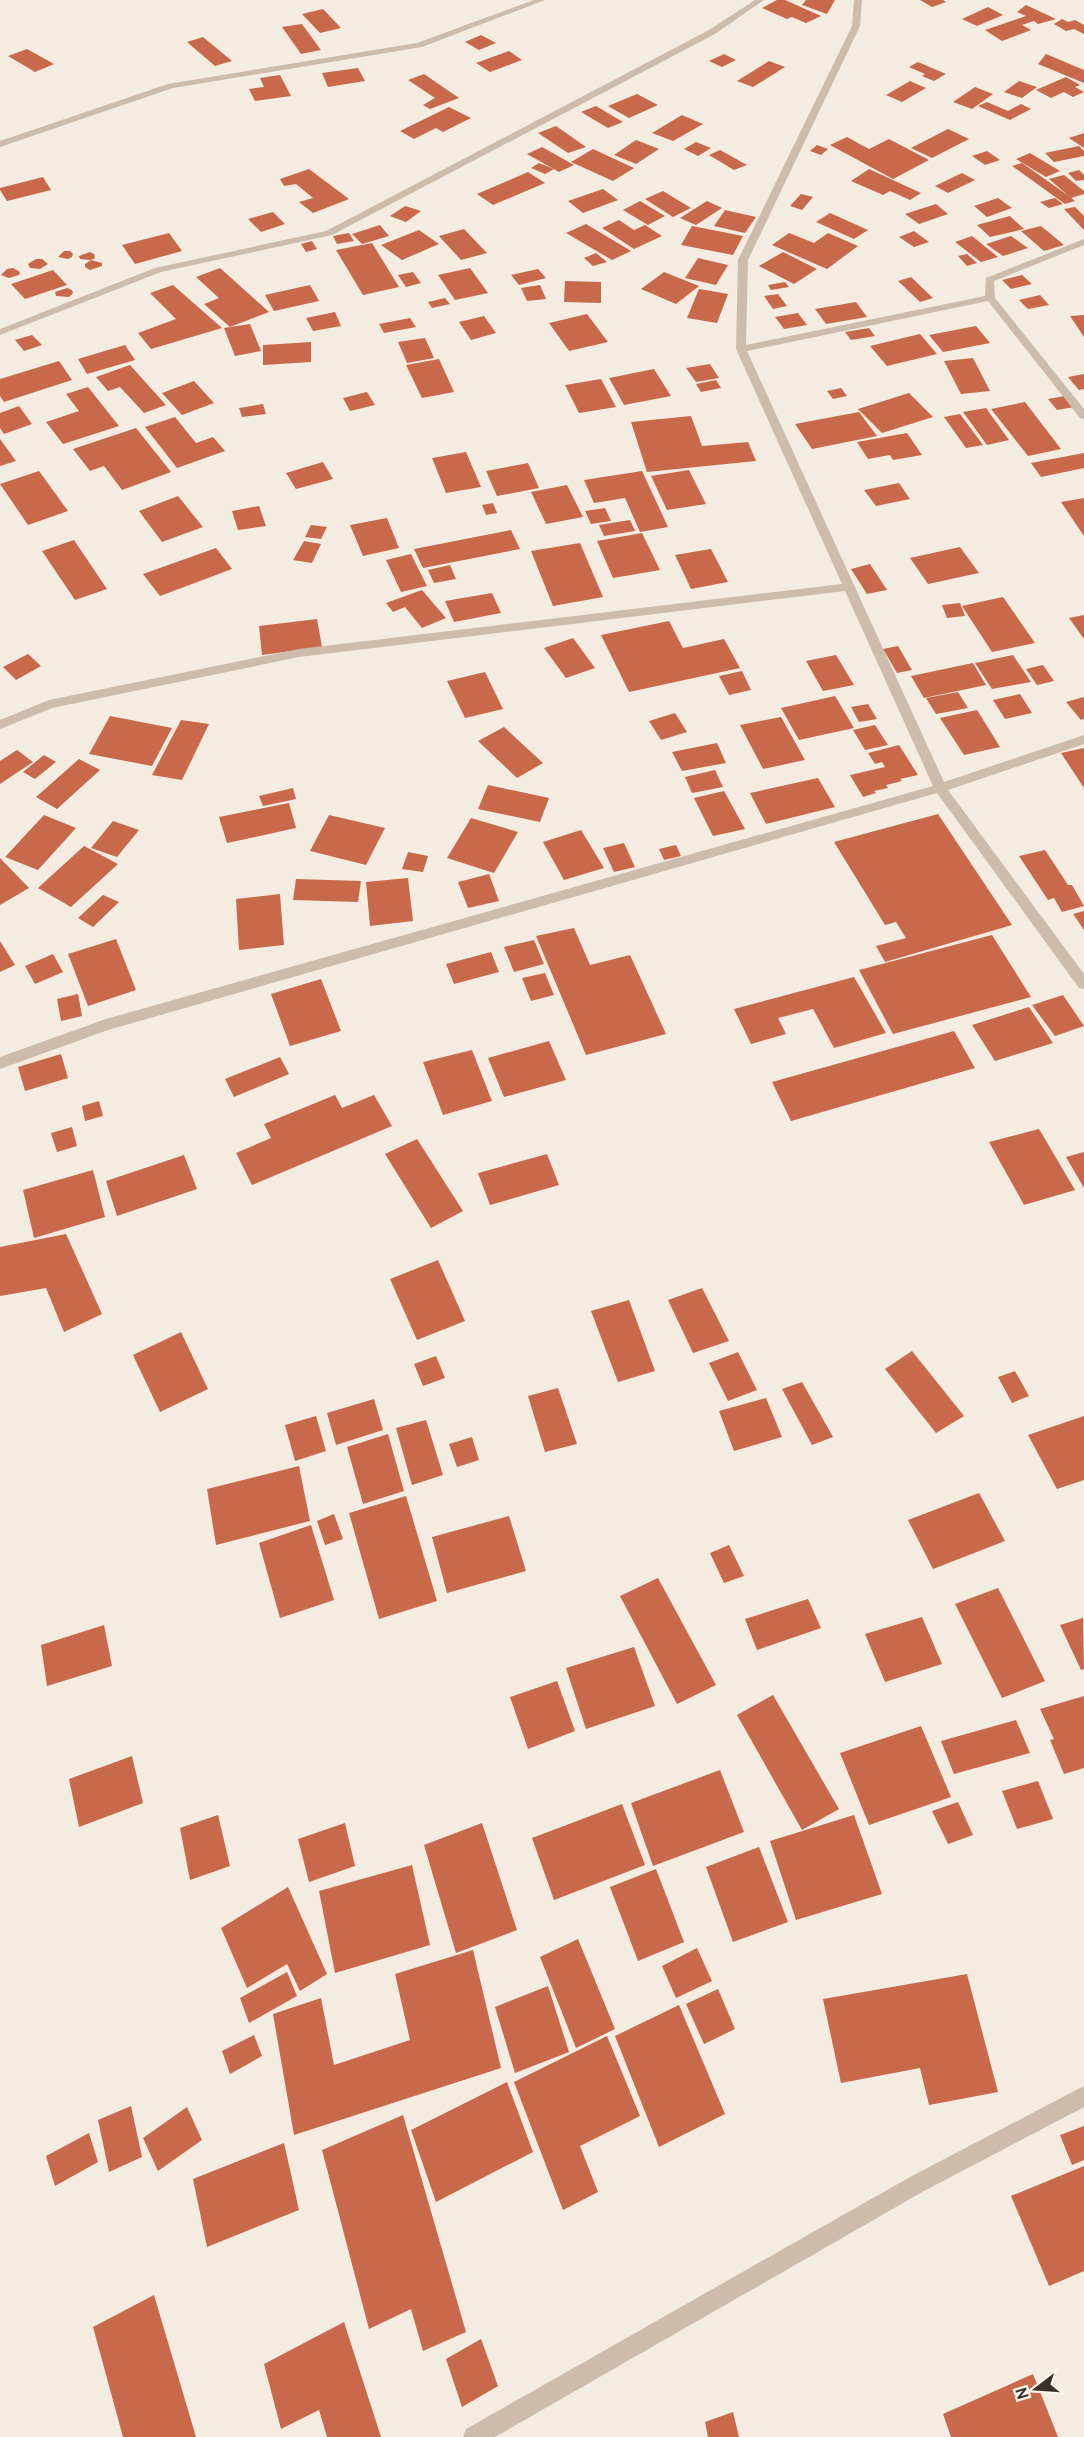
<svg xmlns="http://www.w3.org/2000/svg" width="1084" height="2437" viewBox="0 0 1084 2437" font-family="Overpass,sans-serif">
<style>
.building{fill:#c8694b}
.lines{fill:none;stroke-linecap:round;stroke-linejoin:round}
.minor{fill:#cdbbac;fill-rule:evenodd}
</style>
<rect width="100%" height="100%" fill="#f4ebe1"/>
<g class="building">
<path d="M777,0H785L821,16L806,23L792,17L787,19L762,8Z"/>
<path d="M806,0H835L827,14L802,5Z"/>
<path d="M920,0H943L946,2L932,7Z"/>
<path d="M1026,5L1056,19L1038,24L1034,21L1022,25L1031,30L1002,41L985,30L1026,16L1017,12Z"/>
<path d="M988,7L1003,15L977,26L962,19Z"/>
<path d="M323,9L341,28L320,33L302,14Z"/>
<path d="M1062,19L1068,22L1075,20L1084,25V34L1074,29L1066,31L1054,24Z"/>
<path d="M302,24L321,50L301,54L282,27Z"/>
<path d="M481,35L496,43L479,50L465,42Z"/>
<path d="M203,37L232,61L215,66L187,42Z"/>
<path d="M27,49L54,64L35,72L8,56Z"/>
<path d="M509,51L522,60L490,72L476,63Z"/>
<path d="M724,54L736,60L722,67L709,61Z"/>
<path d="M1046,54L1084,70V83L1038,64Z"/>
<path d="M769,61L785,67L753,87L737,81Z"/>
<path d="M918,62L946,74L934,81L922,76L925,74L909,67Z"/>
<path d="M358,68L365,81L328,87L322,73Z"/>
<path d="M424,74L459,98L430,109L423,105L435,98L408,80Z"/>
<path d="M280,75L291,96L255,101L249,89L264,87L260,78Z"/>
<path d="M1066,77L1080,85L1075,87L1084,92L1073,97L1064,92L1051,98L1036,90Z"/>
<path d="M910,81L926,88L902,102L886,95Z"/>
<path d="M1019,81L1037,87L1022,98L1004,92Z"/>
<path d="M975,87L993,94L972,109L953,102Z"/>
<path d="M637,94L658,105L629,118L608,106Z"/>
<path d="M987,102L1008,111L1021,104L1031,109L1010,120L978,106Z"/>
<path d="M596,106L623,122L608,128L581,112Z"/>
<path d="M449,107L471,118L443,132L436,128L414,139L400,131Z"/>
<path d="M682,115L703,124L673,141L652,133Z"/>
<path d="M556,126L586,147L568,153L538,133Z"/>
<path d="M948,129L969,139L932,158L911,148Z"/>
<path d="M1084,133V148L1069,138Z"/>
<path d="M847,137L869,149L889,139L929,160L893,179L830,145Z"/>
<path d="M636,140L659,149L636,164L614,155Z"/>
<path d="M696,142L711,148L698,156L684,149Z"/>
<path d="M817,145L828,149L821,155L810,151Z"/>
<path d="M1079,146L1084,151V156L1054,162L1045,153Z"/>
<path d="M542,147L574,165L559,172L527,154Z"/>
<path d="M593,149L634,168L613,181L571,162Z"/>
<path d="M720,150L747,165L734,170L709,155Z"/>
<path d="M987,151L1000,160L985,165L972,156Z"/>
<path d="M1030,153L1060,171L1046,177L1016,159Z"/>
<path d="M539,163L554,169L545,174L531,168Z"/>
<path d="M1022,163L1069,196L1075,201L1065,204L1012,166Z"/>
<path d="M309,169L349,199L313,213L299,202L313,198L296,184L284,186L280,179Z"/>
<path d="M869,169L921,193L910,200L890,191L883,195L851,181Z"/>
<path d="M1079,170L1084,175V180L1076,181L1068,173Z"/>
<path d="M528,172L545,183L493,205L477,194Z"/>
<path d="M962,173L975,180L948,193L935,186Z"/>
<path d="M1064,175L1084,191V194L1071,198L1049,179Z"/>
<path d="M43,177L51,190L7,201L0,190V188Z"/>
<path d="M603,189L618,200L583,213L568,201Z"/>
<path d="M663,191L691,208L673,217L645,199Z"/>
<path d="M801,194L813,197L802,210L790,206Z"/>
<path d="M998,198L1012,208L987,217L974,206Z"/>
<path d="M1055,198L1063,204L1049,208L1040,202Z"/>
<path d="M640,201L665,216L648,225L623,210Z"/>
<path d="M707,201L722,208L696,225L680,218Z"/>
<path d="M936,204L948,214L919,224L905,214Z"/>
<path d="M405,206L421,211L406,222L390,216Z"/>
<path d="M1075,207L1084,216V230L1064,209Z"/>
<path d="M725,210L756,217L745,233L714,226Z"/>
<path d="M273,212L285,224L261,232L248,219Z"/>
<path d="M830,213L868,230L854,239L816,222Z"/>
<path d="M1010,216L1024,229L990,237L977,225Z"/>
<path d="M619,220L634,230L645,225L662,236L634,249L602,228Z"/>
<path d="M586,224L631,251L612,260L566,233Z"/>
<path d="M380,225L389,236L362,244L352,234Z"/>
<path d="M692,226L743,236L733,255L681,245Z"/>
<path d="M1041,226L1064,245L1044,251L1021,231Z"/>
<path d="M464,229L487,253L461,260L439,236Z"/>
<path d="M419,230L439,244L402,260L381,245Z"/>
<path d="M914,231L929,242L914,247L899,237Z"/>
<path d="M169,233L182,251L135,264L122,245Z"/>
<path d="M349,233L354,241L337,244L333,236Z"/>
<path d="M789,233L814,243L828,233L858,246L827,269L772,245Z"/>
<path d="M972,236L998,257L981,262L955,242Z"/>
<path d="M1011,236L1028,248L1003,256L986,244Z"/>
<path d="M312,241L317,249L306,252L301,244Z"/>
<path d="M372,243L399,287L363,295L336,250Z"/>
<path d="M64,251H70L73,254L72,257L68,259L58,257Z"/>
<path d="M90,252L94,254L95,258L91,260L80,259L79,256Z"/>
<path d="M783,252L817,269L794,284L759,266Z"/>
<path d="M596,253L607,262L593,266L584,258Z"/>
<path d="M967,254L977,263L967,266L958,256Z"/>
<path d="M698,258L728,265L716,285L685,278Z"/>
<path d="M36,259H42L48,264L40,269L30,268L28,264Z"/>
<path d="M91,260L102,263V266L90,270L85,267V264Z"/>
<path d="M13,268L20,272L19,275L9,278L1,275L7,269Z"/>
<path d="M220,268L269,312L230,327L204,304L219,298L196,277Z"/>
<path d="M470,268L488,293L455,300L438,275Z"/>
<path d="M538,269L546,278L519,285L511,275Z"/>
<path d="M53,270L67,285L25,299L11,284Z"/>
<path d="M413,272L421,283L406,287L398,275Z"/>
<path d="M664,272L699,286L676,304L641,289Z"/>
<path d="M1022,275L1032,284L1011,289L1002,280Z"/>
<path d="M911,277L933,298L920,302L898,281Z"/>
<path d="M565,281L601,282V303L564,302Z"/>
<path d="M785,282L789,287L771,290L768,285Z"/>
<path d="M173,285L222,328L151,349L138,333L176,319L150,293Z"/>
<path d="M310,285L319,301L274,311L265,295Z"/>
<path d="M540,285L546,299L527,301L521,288Z"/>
<path d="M67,288L72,290L73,293L69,297L56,296L55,292Z"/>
<path d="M699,289L728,294L717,323L687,318Z"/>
<path d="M778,294L787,306L773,309L764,296Z"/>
<path d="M1040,295L1049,305L1028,309L1019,300Z"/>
<path d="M445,298L450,304L432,308L428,302Z"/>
<path d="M856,302L867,317L826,324L815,309Z"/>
<path d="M335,312L341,326L313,331L306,318Z"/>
<path d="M798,313L807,325L784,329L775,317Z"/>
<path d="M587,314L608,342L569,351L549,323Z"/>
<path d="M1084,315V337L1070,316Z"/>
<path d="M484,316L496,333L471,340L459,322Z"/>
<path d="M410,318L416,327L384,333L379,324Z"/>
<path d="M250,324L261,351L235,356L224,328Z"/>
<path d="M976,326L990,343L943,352L929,335Z"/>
<path d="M869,328L875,336L851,340L845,332Z"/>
<path d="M920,334L937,354L887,366L870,346Z"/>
<path d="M32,335L42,345L24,351L15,340Z"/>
<path d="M425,338L434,358L407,363L398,342Z"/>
<path d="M311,342V362L263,365V345Z"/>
<path d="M125,345L135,360L87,374L78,359Z"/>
<path d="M973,358L990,391L961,394L944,361Z"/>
<path d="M439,359L454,392L422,398L406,365Z"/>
<path d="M59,361L72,380L4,402L0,396V379Z"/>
<path d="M710,364L719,378L696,382L686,368Z"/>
<path d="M130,365L166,405L144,413L120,387L108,391L96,377Z"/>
<path d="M654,369L671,396L624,405L609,378Z"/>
<path d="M1084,374V389L1079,390L1068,377Z"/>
<path d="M601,379L616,407L579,413L565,385Z"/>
<path d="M716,380L721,388L701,392L696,384Z"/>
<path d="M194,381L214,403L182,415L162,393Z"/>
<path d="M88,387L119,426L63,444L46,422L79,411L66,394Z"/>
<path d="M841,388L847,396L833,399L827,391Z"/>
<path d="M367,392L375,405L350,411L343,398Z"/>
<path d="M909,393L933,417L882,433L858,409Z"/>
<path d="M1065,396L1074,407L1057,410L1048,399Z"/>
<path d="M1025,402L1061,449L1028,456L991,409Z"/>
<path d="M263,404L266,414L242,417L239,408Z"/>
<path d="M19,406L32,424L4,434L0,428V413Z"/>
<path d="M986,408L1009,440L987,445L963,412Z"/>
<path d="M859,412L877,436L812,449L795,424Z"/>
<path d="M960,414L983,445L966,448L944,417Z"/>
<path d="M691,416L702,446L748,442L756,461L647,472L631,422Z"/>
<path d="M175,417L196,443L213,437L225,451L177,468L145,427Z"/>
<path d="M136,428L171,472L122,490L104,466L90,471L73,449Z"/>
<path d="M907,433L922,455L893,460L890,455L868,459L857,442Z"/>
<path d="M0,439L16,461L0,466Z"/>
<path d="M466,452L481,487L446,493L432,458Z"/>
<path d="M1084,453V468L1041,477L1031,463Z"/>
<path d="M323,462L333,479L296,489L286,473Z"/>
<path d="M528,463L539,488L497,496L486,471Z"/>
<path d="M689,470L706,504L667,510L651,476Z"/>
<path d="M39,471L68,511L28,525L0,484Z"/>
<path d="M642,471L668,527L640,532L625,498L594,503L584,480Z"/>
<path d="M899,483L910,499L876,506L864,490Z"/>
<path d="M567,485L583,517L546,524L531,492Z"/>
<path d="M178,496L203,527L162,542L139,511Z"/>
<path d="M1084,498V536L1061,502Z"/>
<path d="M493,503L497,513L486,515L482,505Z"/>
<path d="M259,506L266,526L238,530L232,511Z"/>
<path d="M605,508L611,521L591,524L585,511Z"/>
<path d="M387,518L399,548L363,556L350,525Z"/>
<path d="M630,520L635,531L604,536L599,525Z"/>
<path d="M311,525L327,527L321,539L305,537Z"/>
<path d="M511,530L520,549L423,568L414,549Z"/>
<path d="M642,533L660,570L613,578L597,541Z"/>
<path d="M74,540L107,589L75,600L42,551Z"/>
<path d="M304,541L321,544L312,563L293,560Z"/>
<path d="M580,543L603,597L553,606L531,551Z"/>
<path d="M960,547L979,573L928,584L910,558Z"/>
<path d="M216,548L232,569L160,596L143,574Z"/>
<path d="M711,549L728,582L691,589L675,555Z"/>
<path d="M411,554L427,586L401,592L386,560Z"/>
<path d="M870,564L887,590L867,594L851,569Z"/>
<path d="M450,565L456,579L434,583L428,570Z"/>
<path d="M422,590L446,618L422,628L405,607L393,612L386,603Z"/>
<path d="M492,593L501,613L454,622L445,601Z"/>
<path d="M1003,597L1035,643L992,652L962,606Z"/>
<path d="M960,603L965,616L947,618L942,605Z"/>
<path d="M1084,615V639L1069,618Z"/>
<path d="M317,619L322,647L262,655L259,626Z"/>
<path d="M669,621L683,648L724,639L740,668L629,692L601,635Z"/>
<path d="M573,638L595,668L566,678L544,648Z"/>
<path d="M898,646L912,670L897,673L883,649Z"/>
<path d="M28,654L41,666L16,680L3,667Z"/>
<path d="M836,655L854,685L823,691L806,661Z"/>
<path d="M1013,655L1031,682L992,689L975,663Z"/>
<path d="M973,663L986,685L924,698L911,676Z"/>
<path d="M1043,665L1054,681L1037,685L1026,669Z"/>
<path d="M742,671L751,690L729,695L719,676Z"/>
<path d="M485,672L503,709L465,718L447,681Z"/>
<path d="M958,692L968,708L936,714L926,698Z"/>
<path d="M1020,694L1032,713L1005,719L993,700Z"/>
<path d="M835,696L854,728L799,740L781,708Z"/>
<path d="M1084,697V719L1081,720L1066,702Z"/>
<path d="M868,704L877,719L859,722L851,707Z"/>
<path d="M977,710L1000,747L964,755L940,718Z"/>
<path d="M675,713L687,732L661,740L649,721Z"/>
<path d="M110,716L172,728L152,766L89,754Z"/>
<path d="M781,717L805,760L763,769L740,725Z"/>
<path d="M181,720L209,724L182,780L152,775Z"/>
<path d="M875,725L888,745L865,750L853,730Z"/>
<path d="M504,727L543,763L517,778L478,741Z"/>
<path d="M717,743L726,763L682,771L672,752Z"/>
<path d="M899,745L918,775L900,779L902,781L886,785L888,788L874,791L876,793L863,797L850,775L885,767L882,762L875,764L868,753Z"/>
<path d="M1084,748V788L1061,753Z"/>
<path d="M17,750L33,762L0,784V761Z"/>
<path d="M44,755L56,762L35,779L23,772Z"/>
<path d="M79,759L100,770L57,809L36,797Z"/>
<path d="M715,770L723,787L692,793L685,777Z"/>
<path d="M818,778L835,807L766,824L750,793Z"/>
<path d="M488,785L549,798L540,822L478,809Z"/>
<path d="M293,788L296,799L263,806L259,796Z"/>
<path d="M724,791L745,829L713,836L694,798Z"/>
<path d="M289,803L296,828L227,843L219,817Z"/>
<path d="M938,814L1012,925L885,962L876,946L906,938L896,922L885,925L834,842Z"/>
<path d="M44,815L76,828L38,870L5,857Z"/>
<path d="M329,815L385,828L366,865L310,851Z"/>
<path d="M471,818L518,832L494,873L447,858Z"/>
<path d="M113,821L139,830L117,857L91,848Z"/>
<path d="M581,830L604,868L564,880L543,842Z"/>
<path d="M624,843L635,867L614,872L603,848Z"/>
<path d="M676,845L681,856L664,860L659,849Z"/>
<path d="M84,846L118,864L71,907L38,888Z"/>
<path d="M1045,850L1068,885H1072L1084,906L1062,912L1054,898L1048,900L1019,856Z"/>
<path d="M408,852L428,856L423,872L402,869Z"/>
<path d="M0,858L29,888L0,905Z"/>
<path d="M489,874L499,901L468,908L458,882Z"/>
<path d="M408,878L413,921L370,926L366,882Z"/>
<path d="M296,879L361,881L358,902L293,900Z"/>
<path d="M280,894L284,945L239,950L236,899Z"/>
<path d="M103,895L119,902L93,927L78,918Z"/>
<path d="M1084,911V930L1073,914Z"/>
<path d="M574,928L590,965L630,955L666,1034L586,1055L536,936Z"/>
<path d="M992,935L1031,997L893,1034L859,970Z"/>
<path d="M116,939L136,990L88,1006L68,954Z"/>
<path d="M534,940L544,964L514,972L504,947Z"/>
<path d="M0,941L15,965L0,972Z"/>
<path d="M491,952L499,972L454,984L446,964Z"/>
<path d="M53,954L63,972L35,984L25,966Z"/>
<path d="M545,973L554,995L531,1001L522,978Z"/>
<path d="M854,977L886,1033L834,1048L813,1009L778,1018L786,1034L751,1044L734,1009Z"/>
<path d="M321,979L341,1031L290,1046L271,994Z"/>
<path d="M78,994L82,1016L61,1021L57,999Z"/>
<path d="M1063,995L1084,1026L1055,1036L1032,1005Z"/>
<path d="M1029,1007L1053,1043L995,1061L972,1025Z"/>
<path d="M954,1031L975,1068L791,1121L772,1082Z"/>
<path d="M549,1041L566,1080L504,1097L488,1058Z"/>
<path d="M472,1050L492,1101L443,1115L423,1062Z"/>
<path d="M61,1054L68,1078L25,1091L18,1067Z"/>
<path d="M280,1057L289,1074L234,1097L225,1079Z"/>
<path d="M335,1095L342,1108L374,1095L392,1126L252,1185L236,1153L271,1138L264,1124Z"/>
<path d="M99,1101L103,1116L85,1121L82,1106Z"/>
<path d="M72,1127L77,1146L57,1152L51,1133Z"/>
<path d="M1039,1129L1075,1190L1024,1205L989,1142Z"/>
<path d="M417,1139L463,1211L431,1228L385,1154Z"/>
<path d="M1084,1152V1188L1066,1157Z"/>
<path d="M547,1154L559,1185L490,1205L478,1173Z"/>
<path d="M184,1155L197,1189L117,1216L106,1181Z"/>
<path d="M93,1170L105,1217L34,1238L23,1190Z"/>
<path d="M66,1234L102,1314L64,1332L46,1288L0,1296V1247Z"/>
<path d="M438,1260L465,1321L417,1340L390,1279Z"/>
<path d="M702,1288L729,1341L693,1353L668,1300Z"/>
<path d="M629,1300L655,1371L618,1382L591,1311Z"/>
<path d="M181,1332L208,1389L160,1412L133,1355Z"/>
<path d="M912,1351L964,1416L936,1433L885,1369Z"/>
<path d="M738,1352L757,1390L728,1401L709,1363Z"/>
<path d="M436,1356L445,1378L423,1386L414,1364Z"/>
<path d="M1015,1371L1029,1396L1012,1403L998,1377Z"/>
<path d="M802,1382L833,1437L812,1445L782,1389Z"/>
<path d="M558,1388L577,1444L545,1452L528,1396Z"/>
<path d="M766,1398L782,1437L734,1451L719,1411Z"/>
<path d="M374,1399L383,1430L336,1445L327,1413Z"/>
<path d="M316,1416L326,1451L295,1461L285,1425Z"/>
<path d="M1084,1416V1480L1057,1489L1028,1435Z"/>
<path d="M426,1420L443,1475L412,1485L396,1428Z"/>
<path d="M388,1434L404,1491L363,1504L347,1447Z"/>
<path d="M472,1437L479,1460L457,1467L449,1444Z"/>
<path d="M299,1466L310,1521L216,1545L207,1489Z"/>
<path d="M979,1493L1005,1541L933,1569L908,1520Z"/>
<path d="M406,1496L437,1601L379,1619L349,1513Z"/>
<path d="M334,1514L343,1539L325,1545L317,1521Z"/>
<path d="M509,1516L526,1571L447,1593L432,1537Z"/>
<path d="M311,1525L334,1600L280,1618L259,1543Z"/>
<path d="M729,1545L744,1576L724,1583L710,1553Z"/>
<path d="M658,1578L716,1685L677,1704L620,1596Z"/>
<path d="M998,1588L1045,1681L1002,1698L955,1604Z"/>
<path d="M808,1599L821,1628L757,1650L745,1619Z"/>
<path d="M922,1617L942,1664L885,1682L865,1634Z"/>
<path d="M1083,1618L1084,1669L1081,1670L1060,1625Z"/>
<path d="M104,1625L112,1666L47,1686L41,1645Z"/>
<path d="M634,1647L655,1706L586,1729L566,1668Z"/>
<path d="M557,1681L575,1731L528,1749L510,1697Z"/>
<path d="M773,1695L839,1809L802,1830L737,1715Z"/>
<path d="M1084,1696V1768L1064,1774L1050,1740L1054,1739L1040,1709Z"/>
<path d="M1016,1720L1030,1753L954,1774L941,1741Z"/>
<path d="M921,1726L951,1797L869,1825L840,1753Z"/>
<path d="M132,1756L143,1803L79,1827L69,1779Z"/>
<path d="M720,1770L744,1832L653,1866L631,1803Z"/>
<path d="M1038,1781L1053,1819L1017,1829L1002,1791Z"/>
<path d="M958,1802L973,1835L948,1844L932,1811Z"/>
<path d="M622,1804L645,1865L554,1900L532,1838Z"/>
<path d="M218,1815L230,1866L190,1880L180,1828Z"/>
<path d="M854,1815L882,1894L796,1920L770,1841Z"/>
<path d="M345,1823L355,1866L309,1882L298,1839Z"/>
<path d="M482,1823L517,1930L456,1953L424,1845Z"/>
<path d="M759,1847L788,1922L733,1942L706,1867Z"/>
<path d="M412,1865L430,1945L335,1973L319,1891Z"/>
<path d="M656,1869L684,1942L638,1961L610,1887Z"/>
<path d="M288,1887L327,1974L300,1991L287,1964L247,1988L221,1928Z"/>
<path d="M578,1939L615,2029L576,2048L540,1957Z"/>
<path d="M697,1948L712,1981L676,1998L662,1966Z"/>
<path d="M473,1950L501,2068L294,2135L273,2014L321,1998L334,2065L410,2040L395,1974Z"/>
<path d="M287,1972L297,1996L249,2023L240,1998Z"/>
<path d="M967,1974L998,2092L929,2105L920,2068L841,2083L823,1999Z"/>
<path d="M548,1986L569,2052L515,2073L495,2007Z"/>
<path d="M718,1989L735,2029L704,2044L686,2004Z"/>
<path d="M679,2005L725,2114L659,2147L615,2036Z"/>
<path d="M254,2035L262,2056L230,2074L222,2051Z"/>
<path d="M607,2036L640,2116L580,2146L598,2192L563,2210L514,2082Z"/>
<path d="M507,2082L533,2152L436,2202L411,2130Z"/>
<path d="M131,2106L142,2157L109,2172L98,2120Z"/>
<path d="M187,2107L202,2140L158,2171L143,2138Z"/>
<path d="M403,2115L466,2332L423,2351L411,2309L369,2329L322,2150Z"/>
<path d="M1084,2126V2160L1072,2165L1060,2135Z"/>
<path d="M89,2133L98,2162L55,2186L46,2156Z"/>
<path d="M284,2143L299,2210L207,2247L193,2179Z"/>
<path d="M1084,2166V2271L1049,2286L1011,2196Z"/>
<path d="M154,2295L196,2437H123L93,2327Z"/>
<path d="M344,2322L381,2437H327L319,2410L281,2429L264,2364Z"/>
<path d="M481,2339L498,2386L462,2407L446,2359Z"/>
<path d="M1033,2374L1058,2437H951L943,2414Z"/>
<path d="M733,2412L739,2437H708L705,2422Z"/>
</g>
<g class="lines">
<g class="minor">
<path d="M534,0H545L422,47L173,88L0,147V141L168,84L417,43Z"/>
<path d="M755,0H764L715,34L332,235L161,272L0,335V329L155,268L326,231L709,30Z"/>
<path d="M854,0H862L860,26L748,260L746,345L985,296L986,278L1084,239V245L994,281L995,298L1084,409V419L1080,418L988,301L747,351L944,782L1084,735V744L948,790L1084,974V989L1079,988L937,793L108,1030L0,1069V1057L106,1019L933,786L845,591L299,657L52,708L0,729V720L49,700L299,649L842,584L736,349L738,260L852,26Z"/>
<path d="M1084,2086V2107L924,2191L495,2437H463L466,2429L910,2177Z"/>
</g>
</g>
<g transform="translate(1036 2389) rotate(253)" stroke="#fbf5ee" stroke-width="4.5" paint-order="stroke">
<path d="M0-4.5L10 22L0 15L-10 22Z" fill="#3b302b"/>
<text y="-9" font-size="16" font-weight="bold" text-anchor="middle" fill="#3b302b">N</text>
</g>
</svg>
